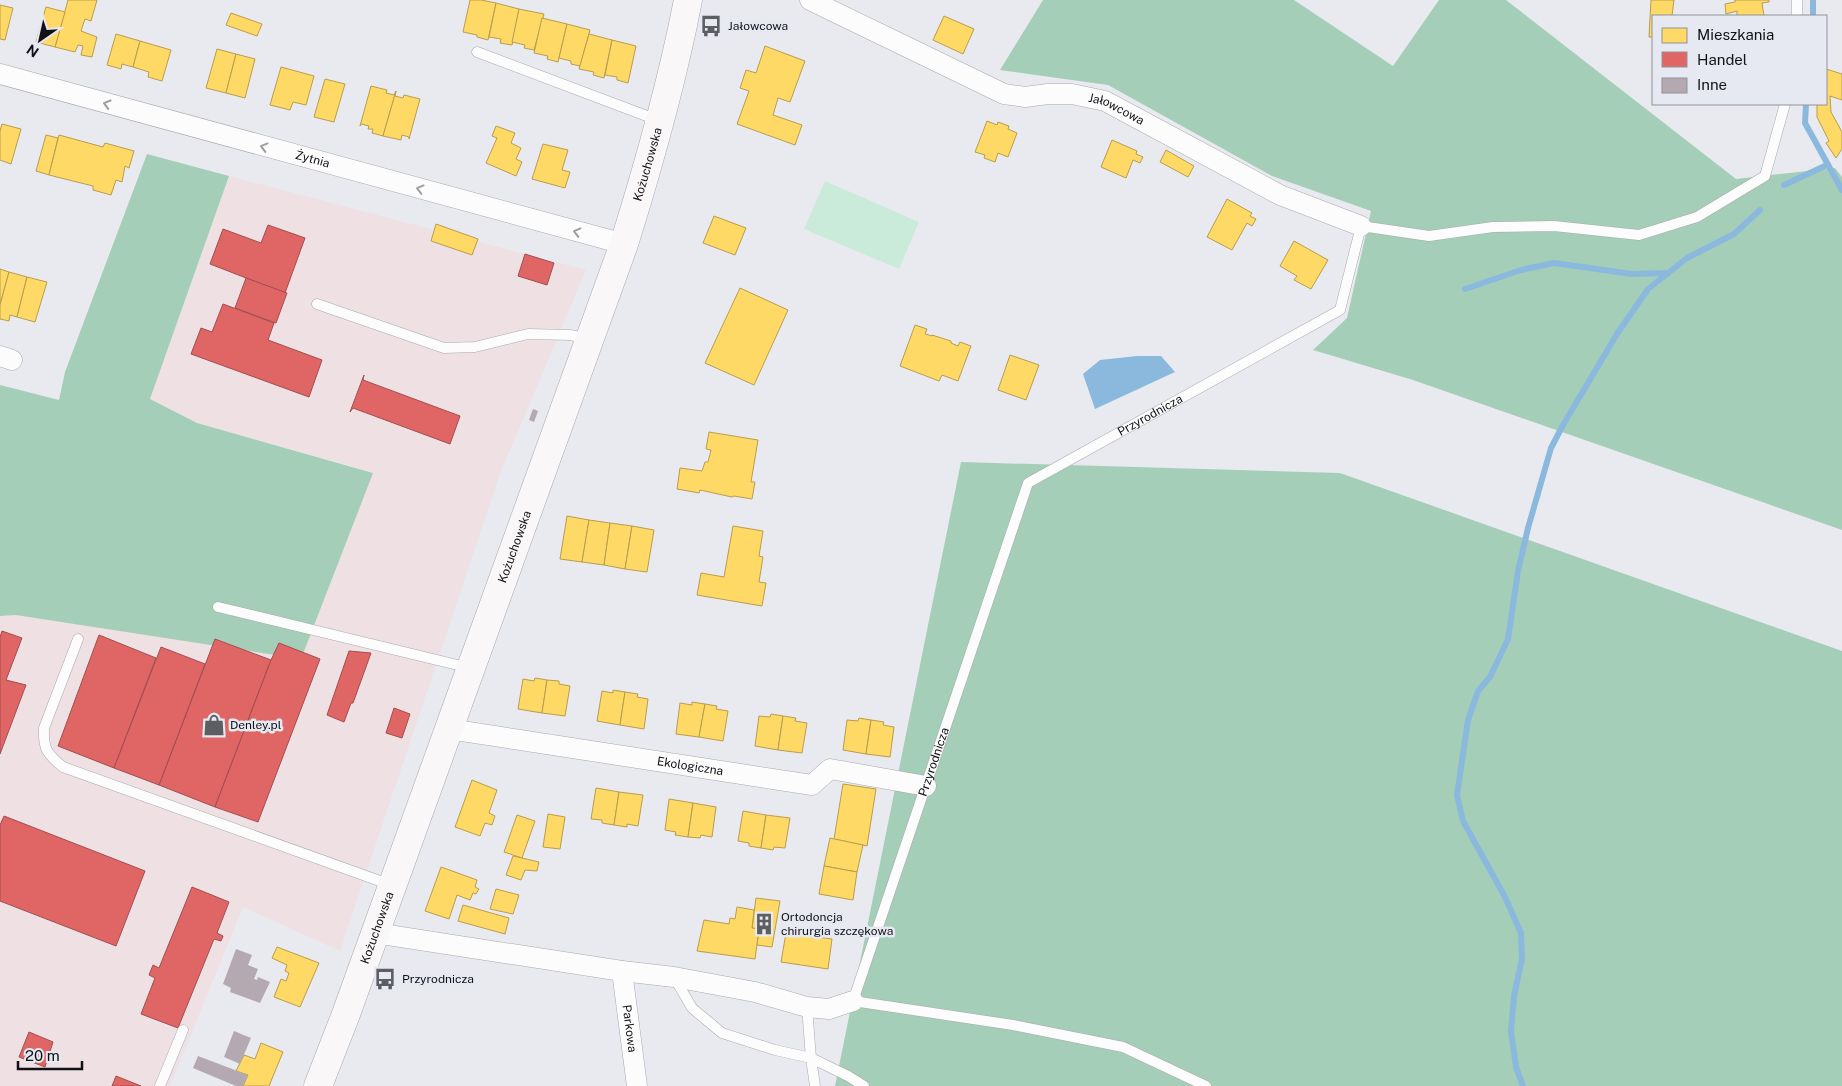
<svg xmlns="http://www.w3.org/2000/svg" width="1842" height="1086" viewBox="0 0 1842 1086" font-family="'Public Sans',sans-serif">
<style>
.commercial{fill:#eee0e3}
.green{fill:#cbebda}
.forest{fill:#a4ceb8}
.water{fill:#8bb9de}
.homes{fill:#ffd966;stroke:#b89d4e}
.shops{fill:#e06666;stroke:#a24d4e}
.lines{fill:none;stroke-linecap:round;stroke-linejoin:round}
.stream{stroke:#8bb9de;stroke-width:6}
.building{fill:#b4a8b1}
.service-casing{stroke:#a8a9ad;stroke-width:11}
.minor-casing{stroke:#a8a9ad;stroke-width:21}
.secondary-casing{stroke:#a8a9ad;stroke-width:29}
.service{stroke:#fcfcfd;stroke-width:10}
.minor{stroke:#fcfcfd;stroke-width:20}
.secondary{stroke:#f9f7f8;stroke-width:28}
.oneway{stroke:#9e9ea0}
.labels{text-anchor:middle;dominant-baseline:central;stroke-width:5;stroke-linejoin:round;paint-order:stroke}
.poi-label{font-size:12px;fill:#111215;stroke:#e6e9f2;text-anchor:start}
.street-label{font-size:12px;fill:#111215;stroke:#e6e9f2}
</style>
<rect width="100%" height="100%" fill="#e9eaef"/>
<path class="commercial" d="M229,176L586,270L500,474L340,951L243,907L170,1086H0V616L16,615L372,472L197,423L150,399Z"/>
<path class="green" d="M825,181L919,222L899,269L804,229Z"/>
<g class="forest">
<path d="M1043,0H1294L1393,66L1439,0H1506L1736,179L1835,168L1842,177V530L1413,380L1313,350L1347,318L1371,211L1272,176L1108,85L1000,70Z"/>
<path d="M147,154L229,176L150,399L197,423L373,473L301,659L16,615L0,616V385L59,400L65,372Z"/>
<path d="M961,462L1340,473L1842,651V1086H835Z"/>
</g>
<path class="water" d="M1137,356H1161L1175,372L1095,409L1083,374L1100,360Z"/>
<g class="homes">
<path d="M68,0H97L91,21L85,19L81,31L97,37L92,57L81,55L83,46L78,45L75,52L55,47Z"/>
<path d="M470,0H481L496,3L488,40L477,37V35L463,32Z"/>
<path d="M1651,0H1674L1672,16H1653V37H1649Z"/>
<path d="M1735,0H1769V2L1762,3L1764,16H1737V11L1726,14L1725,4L1735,2Z"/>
<path d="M496,3L519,9L512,45L500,43L501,39L489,37Z"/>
<path d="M0,5L13,8L5,40L0,39Z"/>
<path d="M46,7L65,12L55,47L36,42Z"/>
<path d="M519,9L544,14L534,50L524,48L525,45L512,42Z"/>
<path d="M231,13L262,24L257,36L226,25Z"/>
<path d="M944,16L974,29L963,54L933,40Z"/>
<path d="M542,18L567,24L558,62L547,59L548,56L534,53Z"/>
<path d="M567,24L590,30L580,66L571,64V61L559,58Z"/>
<path d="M116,34L140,41L133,67L122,64L121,69L107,65Z"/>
<path d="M589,34L612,40L604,78L593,75L594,72L579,69Z"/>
<path d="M612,40L636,46L628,83L617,80V77L605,75Z"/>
<path d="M140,41L171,50L162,81L148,77L149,72L133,67Z"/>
<path d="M765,46L805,61L790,102L778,98L773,115L802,125L795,145L737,124L749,91L740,88L746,70L756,73Z"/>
<path d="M217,49L236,54L226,93L206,88Z"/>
<path d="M236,54L255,59L245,98L226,93Z"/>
<path d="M281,67L314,76L306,105L293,102L290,110L270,105Z"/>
<path d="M1826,69L1842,74V100L1830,96L1831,112L1842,132V149L1836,158L1826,143L1829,141L1817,117V104H1826Z"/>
<path d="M325,79L345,84L334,122L314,117Z"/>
<path d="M371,86L387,90L386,93L394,95L396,91L383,136L372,133L373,129H368L369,126L361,124L360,126Z"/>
<path d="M396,91L395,96L403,98L404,95L420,99L409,139V137L402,135L401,140L383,136Z"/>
<path d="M987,121L997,125L998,122L1009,126L1008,129L1017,133L1008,157L998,153L995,162L984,158L985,155L975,152Z"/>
<path d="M2,124L21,129L11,164L0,160V131Z"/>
<path d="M496,126L515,133L511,143L521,148L516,159L522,162L516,176L486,163L497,138L492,136Z"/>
<path d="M46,135L58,138L49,175L36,171Z"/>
<path d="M59,135L103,147L105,143L134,151L129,168L125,166L122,182L116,180L111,195L93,190V186L49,175Z"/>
<path d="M1112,140L1137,151L1136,154L1143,157L1140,163L1133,160L1126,178L1101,167Z"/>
<path d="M543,144L568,150L562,170L570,172L565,188L532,179Z"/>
<path d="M1166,150L1194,166L1188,177L1160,162Z"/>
<path d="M1227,199L1252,213L1250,216L1256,219L1252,226L1247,223L1232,250L1207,237Z"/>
<path d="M714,216L746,228L735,255L703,243Z"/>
<path d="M436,224L478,239L472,255L431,241Z"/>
<path d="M1294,241L1328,260L1311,289L1294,280L1297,276L1280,266Z"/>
<path d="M0,269L9,272L0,305Z"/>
<path d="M9,272L27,277L17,317L10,315L9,321L0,319V305Z"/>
<path d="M27,277L47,282L35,322L17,317Z"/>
<path d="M740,288L788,310L754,385L705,363Z"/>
<path d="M915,325L927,329L925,334L932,336V335L951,341V343L958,346L960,342L971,346L958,381L942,375L939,381L900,366Z"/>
<path d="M1010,355L1039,365L1026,400L998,390Z"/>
<path d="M709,432L758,440L751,482H755L752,499L734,496L732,497L700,490L699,493L677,489L680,468L702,471L705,462H708L711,450L706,449Z"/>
<path d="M567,516L589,520L582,562L560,559Z"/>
<path d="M589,520L610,523L604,565L582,562Z"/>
<path d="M610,523L632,526L625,569L604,565Z"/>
<path d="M632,526L654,530L647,572L625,569Z"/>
<path d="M733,526L763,531L759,556L763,557L759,582L766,583L762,606L697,595L701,573L724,577Z"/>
<path d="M535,678L547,680L542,713L518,709L523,679L534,681Z"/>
<path d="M547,680L559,681V684L570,686L565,716L542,713Z"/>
<path d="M613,690L625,692L620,725L597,721L602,691L613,693Z"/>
<path d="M625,692L638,694L637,697L648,699L644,729L620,725Z"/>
<path d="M692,702L705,704L699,737L676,734L680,703L692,705Z"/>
<path d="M705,704L717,706L716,709L728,711L723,741L699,737Z"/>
<path d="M771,714L783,716L778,750L755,746L759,716L770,717Z"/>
<path d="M783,716L796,718L795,721L807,723L802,753L778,750Z"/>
<path d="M859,718L871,720L866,754L843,750L847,720L858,721Z"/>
<path d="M871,720L884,722L883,725L894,727L890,757L866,754Z"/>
<path d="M472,780L497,790L489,813L495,816L492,825L485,823L480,836L455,827Z"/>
<path d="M843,784L876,789L867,846L834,839Z"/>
<path d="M596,788L619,792L614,825L602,823V820L591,819Z"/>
<path d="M619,792L643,795L638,826L627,824V827L614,825Z"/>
<path d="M669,799L693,803L688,837L675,835L676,832L665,830Z"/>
<path d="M693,803L716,807L712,837L701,835L700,838L688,837Z"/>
<path d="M743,811L766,815L761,848L749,846V843L738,841Z"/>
<path d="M548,814L565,817L560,849L543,847Z"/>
<path d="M517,815L535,821L522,858L504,852Z"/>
<path d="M766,815L790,818L785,848L774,847L773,850L761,848Z"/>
<path d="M830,838L863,845L857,872L824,866Z"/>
<path d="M513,856L539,862L537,871L525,870L521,880L506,875Z"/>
<path d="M824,866L857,872L853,900L819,894Z"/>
<path d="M441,867L477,880L475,887L479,889L476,894L473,893L470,900L457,895L449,919L425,911Z"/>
<path d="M496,889L519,895L513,914L490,909Z"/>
<path d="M756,898L780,901L772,947L757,945L759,929L752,928Z"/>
<path d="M463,905L509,918L505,934L458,921Z"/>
<path d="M737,907L754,910L752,928L759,929L755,959L697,951L704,920L729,924L730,918L735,919Z"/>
<path d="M786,933L832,939L828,969L781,962Z"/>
<path d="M277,947L319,963L300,1007L274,997L281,979L286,981L289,973L285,971L287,965L272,958Z"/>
<path d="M261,1043L283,1052L269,1086H243L248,1075L236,1071L244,1055L255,1059Z"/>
</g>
<g class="shops">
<path d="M268,225L305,238L285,293L210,264L223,229L261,243Z"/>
<path d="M525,254L554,263L547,285L518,276Z"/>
<path d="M246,278L287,293L276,323L235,308Z"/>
<path d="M223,304L274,323L268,340L322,360L309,397L191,354L201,328L212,332Z"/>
<path d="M364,375L363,380L460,416L450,444L353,408L350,412Z"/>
<path d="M2,631L22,638L6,680L26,685L0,754V637Z"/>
<path d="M99,635L156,658L114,768L58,746Z"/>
<path d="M215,639L271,660L215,807L159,785Z"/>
<path d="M279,643L320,659L258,822L215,807L271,660Z"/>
<path d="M161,647L205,664L159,785L114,768Z"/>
<path d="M349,651L371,653L353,703H351L344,722L327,715Z"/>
<path d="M394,708L410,714L402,738L386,733Z"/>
<path d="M4,816L145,871L116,946L0,901V825Z"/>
<path d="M192,887L229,902L217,933L223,936L221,941L214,939L178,1028L141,1014L155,978L149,975L153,965L159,968Z"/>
<path d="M29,1032L53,1042L45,1067L19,1057Z"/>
<path d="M116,1076L141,1086H112Z"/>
</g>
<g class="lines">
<g class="stream">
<path d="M1813,16V0"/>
<path d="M1806,104L1805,123L1842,190"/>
<path d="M1784,185L1827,165"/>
<path d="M1465,289L1521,270L1554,263L1632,274L1668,273"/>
<path d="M1523,1086L1516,1067L1511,1031L1514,996L1522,959L1521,933L1505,897L1463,821L1457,795L1468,720L1478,691L1490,677L1508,639L1518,571L1528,528L1551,448L1563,425L1617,334L1648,289L1687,258L1734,234L1760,210"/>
</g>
</g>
<g class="building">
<path d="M533,409L538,411L534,422L529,420Z"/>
<path d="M236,949L252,955L248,965L258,969L254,979L257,980L258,977L270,982L260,1003L230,992L231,988L223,984Z"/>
<path d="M234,1031L251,1038L240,1064L224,1057Z"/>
<path d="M198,1056L248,1075L243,1086H236L193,1068Z"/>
</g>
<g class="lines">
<g class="service-casing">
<g id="service">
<path d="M1797,0V16"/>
<path d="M477,52L660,121"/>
<path d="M317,304L444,348L475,347L528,334L570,335L589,339"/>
<path d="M218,607L470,668"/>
<path d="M78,639L44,728C43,749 47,754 63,767L391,885"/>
<path d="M674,977L692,1008L722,1033L775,1050L811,1058L815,1086"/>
<path d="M807,1007L811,1058L848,1076L864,1086"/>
<path d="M160,1086L183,1030"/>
<path id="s1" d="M1206,1086L1123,1047L1013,1025L853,1001L1028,483L1340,310L1361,226L1429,236L1493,227L1554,226L1639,235L1697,217L1765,176L1785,104"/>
</g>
</g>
<g class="minor-casing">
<g id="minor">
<path id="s2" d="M810,0L1004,94L1025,97L1048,94H1072L1105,101L1280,195L1361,226"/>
<path id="s3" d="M0,74L624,244"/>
<path d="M0,356L12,360"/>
<path id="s4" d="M449,729L812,785L830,769L926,786"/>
<path d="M375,933L622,971L674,977L755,992L807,1007L829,1009L853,1001"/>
<path id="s5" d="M622,971L637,1086"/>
</g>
</g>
<g class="secondary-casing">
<g id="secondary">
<path id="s6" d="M318,1086L346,1014L624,244C649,164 672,83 688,0"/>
</g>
</g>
<use href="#service" class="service"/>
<use href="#minor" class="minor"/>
<use href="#secondary" class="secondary"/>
</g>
<defs><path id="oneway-chevron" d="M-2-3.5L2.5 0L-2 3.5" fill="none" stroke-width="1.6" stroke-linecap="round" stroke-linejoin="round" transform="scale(1.25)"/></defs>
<g class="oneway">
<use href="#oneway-chevron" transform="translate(107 104) rotate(-164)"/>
<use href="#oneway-chevron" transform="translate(264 147) rotate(-165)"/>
<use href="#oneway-chevron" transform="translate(420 189) rotate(-165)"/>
<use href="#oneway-chevron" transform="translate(577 232) rotate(-165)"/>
</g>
<defs>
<g id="bus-bare" transform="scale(1.725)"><path d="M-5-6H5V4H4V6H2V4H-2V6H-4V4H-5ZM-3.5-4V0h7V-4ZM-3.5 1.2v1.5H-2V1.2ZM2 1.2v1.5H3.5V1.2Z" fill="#5d5e61" stroke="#e6e9f2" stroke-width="2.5" paint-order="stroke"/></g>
<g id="shop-bare" transform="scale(1.725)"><path d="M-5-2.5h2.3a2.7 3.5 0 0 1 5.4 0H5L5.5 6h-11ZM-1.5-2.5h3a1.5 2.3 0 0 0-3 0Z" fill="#5d5e61" stroke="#e6e9f2" stroke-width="2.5" paint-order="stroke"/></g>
<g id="building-bare" transform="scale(1.725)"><path d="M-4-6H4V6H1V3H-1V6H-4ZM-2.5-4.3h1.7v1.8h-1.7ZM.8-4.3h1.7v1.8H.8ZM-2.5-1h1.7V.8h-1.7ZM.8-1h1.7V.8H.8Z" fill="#5d5e61" stroke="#e6e9f2" stroke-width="2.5" paint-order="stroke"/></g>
</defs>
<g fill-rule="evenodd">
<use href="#bus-bare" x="711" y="26"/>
<use href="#shop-bare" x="214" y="725"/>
<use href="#building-bare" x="764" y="924"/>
<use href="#bus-bare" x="385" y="979"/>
</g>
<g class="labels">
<g class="poi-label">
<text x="728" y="26">Jałowcowa</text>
<text x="230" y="725">Denley.pl</text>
<text x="781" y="917">Ortodoncja<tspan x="781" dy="14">chirurgia szczękowa</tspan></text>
<text x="402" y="979">Przyrodnicza</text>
</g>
<g class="street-label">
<text stroke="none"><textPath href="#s2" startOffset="331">Jałowcowa</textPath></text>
<text stroke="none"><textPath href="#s3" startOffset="324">Żytnia</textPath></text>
<text stroke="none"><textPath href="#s6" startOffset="979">Kożuchowska</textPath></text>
<text stroke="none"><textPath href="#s1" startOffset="1052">Przyrodnicza</textPath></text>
<text stroke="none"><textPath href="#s6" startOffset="574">Kożuchowska</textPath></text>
<text stroke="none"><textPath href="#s1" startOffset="618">Przyrodnicza</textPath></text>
<text stroke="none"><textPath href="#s4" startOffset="244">Ekologiczna</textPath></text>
<text stroke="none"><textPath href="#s6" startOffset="169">Kożuchowska</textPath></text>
<text stroke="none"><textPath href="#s5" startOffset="58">Parkowa</textPath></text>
</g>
</g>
<rect x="1652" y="15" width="175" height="90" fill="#e6e9f2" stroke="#91939a"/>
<rect x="1662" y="28" width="25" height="15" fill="#ffd966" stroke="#91939a"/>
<text x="1697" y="40" font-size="15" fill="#111215">Mieszkania</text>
<rect x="1662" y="52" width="25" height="15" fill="#e06666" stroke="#91939a"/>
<text x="1697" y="65" font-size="15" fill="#111215">Handel</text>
<rect x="1662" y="78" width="25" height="15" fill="#b4a8b1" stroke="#91939a"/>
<text x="1697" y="90" font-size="15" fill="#111215">Inne</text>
<g transform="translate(40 40) rotate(214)" stroke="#e6e9f2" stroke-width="4" paint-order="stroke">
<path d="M0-4L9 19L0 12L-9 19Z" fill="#111215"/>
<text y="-8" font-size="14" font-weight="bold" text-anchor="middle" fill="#111215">N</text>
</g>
<path d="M18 1061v8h64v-8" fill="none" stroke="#111215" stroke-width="2.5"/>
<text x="25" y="1061" font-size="15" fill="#111215" stroke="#e6e9f2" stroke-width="4" paint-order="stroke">20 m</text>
</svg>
